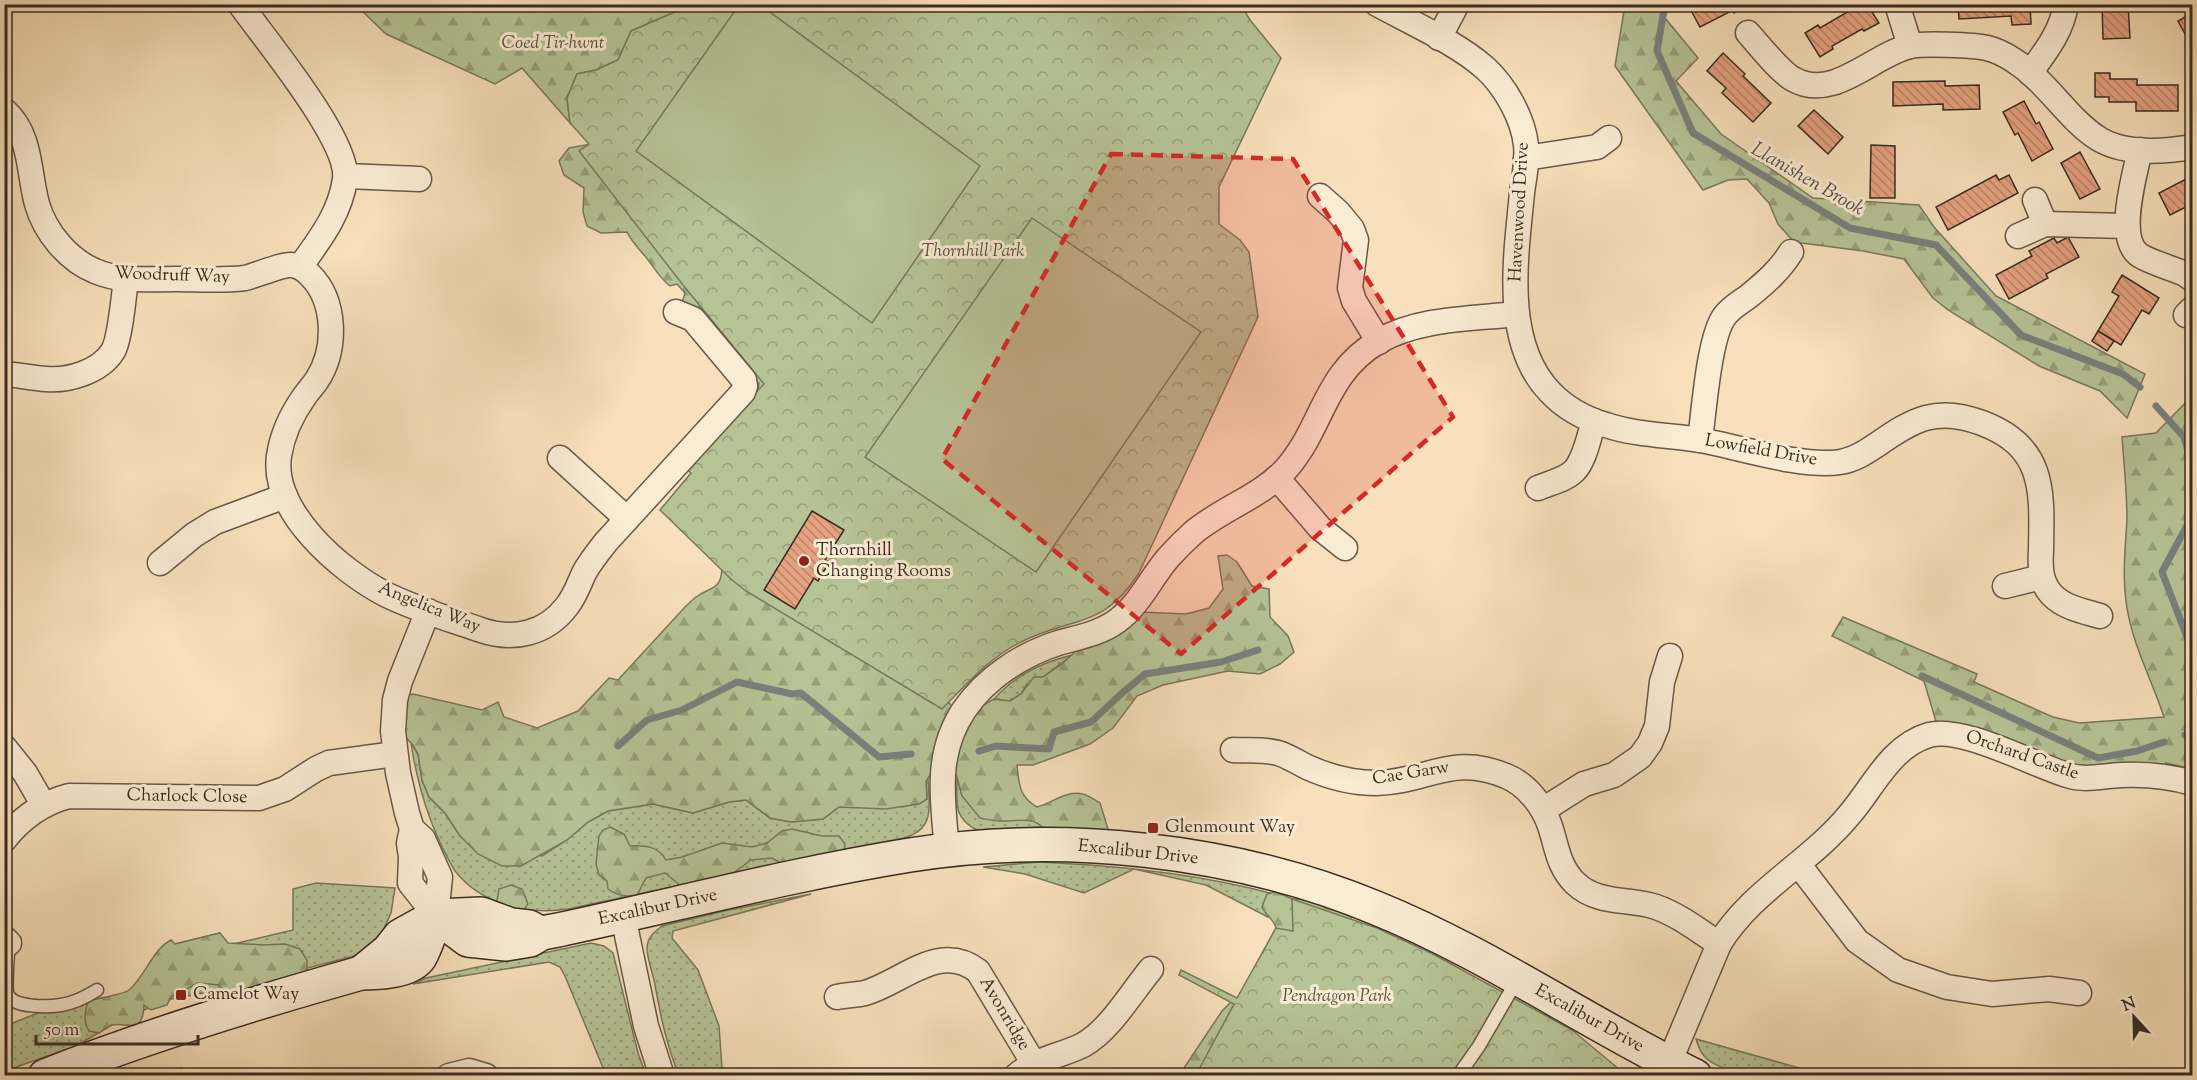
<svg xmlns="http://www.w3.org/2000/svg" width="2197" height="1080" viewBox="0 0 2197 1080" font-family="'Sorts Mill Goudy',serif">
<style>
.grass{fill:url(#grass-dots);stroke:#78785c;stroke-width:1.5}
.forest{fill:url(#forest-firs);stroke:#78785c;stroke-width:1.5}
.park{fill:url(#park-crowns);stroke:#78785c;stroke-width:1.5}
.garden{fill:#b6c395;stroke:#78785c;stroke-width:1.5}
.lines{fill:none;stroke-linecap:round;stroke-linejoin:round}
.stream{stroke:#78817e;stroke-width:7}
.building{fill:url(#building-back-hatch);stroke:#392c22;stroke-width:1.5}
.lane-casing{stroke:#685948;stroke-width:15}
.street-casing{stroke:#685948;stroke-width:27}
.secondary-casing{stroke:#392c22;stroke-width:36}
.lane{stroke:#faebd3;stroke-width:12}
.street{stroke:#faebd3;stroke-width:24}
.secondary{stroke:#faebd3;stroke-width:33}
.marked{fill:#d62828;fill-opacity:0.2;stroke:#d62828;stroke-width:4.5;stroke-dasharray:12 8;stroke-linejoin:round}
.poi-dot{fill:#8f2418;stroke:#faebd3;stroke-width:2}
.labels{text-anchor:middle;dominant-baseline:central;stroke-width:6;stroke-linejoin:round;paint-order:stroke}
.park-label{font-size:18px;font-style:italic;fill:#58523f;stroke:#faebd3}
.street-label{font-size:18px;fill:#392c22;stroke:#faebd3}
.poi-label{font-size:18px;fill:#392c22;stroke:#faebd3;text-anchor:start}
.water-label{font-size:20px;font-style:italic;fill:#535048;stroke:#faebd3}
</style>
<defs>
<pattern id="grass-dots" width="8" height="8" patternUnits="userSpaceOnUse" patternTransform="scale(1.5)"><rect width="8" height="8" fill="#b6c395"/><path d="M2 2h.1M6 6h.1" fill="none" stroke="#959f79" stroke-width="1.8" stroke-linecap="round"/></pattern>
<pattern id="forest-firs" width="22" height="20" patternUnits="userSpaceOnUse" patternTransform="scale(1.5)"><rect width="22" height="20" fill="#b6c395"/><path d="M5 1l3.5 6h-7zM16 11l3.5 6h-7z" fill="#959f79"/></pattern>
<pattern id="park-crowns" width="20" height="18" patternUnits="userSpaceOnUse" patternTransform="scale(1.5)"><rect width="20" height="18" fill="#b6c395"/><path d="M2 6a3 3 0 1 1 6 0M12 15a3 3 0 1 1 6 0" fill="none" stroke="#959f79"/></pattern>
<pattern id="building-back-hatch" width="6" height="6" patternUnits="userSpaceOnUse" patternTransform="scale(1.5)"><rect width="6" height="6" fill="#e5a281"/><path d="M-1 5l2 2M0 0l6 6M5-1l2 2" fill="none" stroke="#bb8469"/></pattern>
</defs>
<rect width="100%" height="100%" fill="#f7e0bb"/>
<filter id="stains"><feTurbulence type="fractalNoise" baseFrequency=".00333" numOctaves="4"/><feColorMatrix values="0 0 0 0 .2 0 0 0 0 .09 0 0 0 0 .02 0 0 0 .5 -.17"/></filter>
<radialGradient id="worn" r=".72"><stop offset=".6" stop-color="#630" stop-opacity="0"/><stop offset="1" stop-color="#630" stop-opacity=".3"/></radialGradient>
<g class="grass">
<path d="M1072,655L1043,677L1027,684L1021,694L1010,701L994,699C1016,675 1040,663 1072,655Z"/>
<path d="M411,743L418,754L422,780L429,797L445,813L460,836L542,856L567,840L588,822L608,811L653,804L693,813L729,802L746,800L770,818L791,822L823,819L839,807H859L927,799L926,781L928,778C929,805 936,829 904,838L568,909C527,915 482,905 455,871C431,831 418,789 411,743Z"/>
<path d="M957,777L962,796L1000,821L1021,819L1034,821L1044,827L977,830C952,818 957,800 957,777Z"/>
<path d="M1039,862C1125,866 1210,875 1292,899L1268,917L1206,885L1134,869L1084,893L1025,874L983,867Z"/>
<path d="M316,883L395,888L391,913L381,935L368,949L354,956L231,988L171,999L122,1019L76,1046L5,1071V1026L38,1013L117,998L139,986L175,944L220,933L225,946L293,930V889Z"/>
<path d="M811,894L673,931L672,938L698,970L719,1026L722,1068L706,1075H679C666,1045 660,1012 654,980C652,971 647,958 647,948C647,938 654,932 662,926L724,911Z"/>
<path d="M591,943L604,946L613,953L638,1053L646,1075H606L565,976L560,967L549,962L413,984L426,978Z"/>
<path d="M1696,1039L1824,1075C1791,1076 1733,1080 1707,1059C1701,1054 1698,1046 1696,1039Z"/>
</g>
<g class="forest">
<path d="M356,5H691L631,31L618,60L596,70L577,74L567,98L570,123L522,68L495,84L386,34Z"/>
<path d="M1625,5H1669L1665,18L1698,58L1676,81L1721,134L1813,198L1919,205L1934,227L1996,296L2145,374L2127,418L2100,391L2039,366L1948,310L1933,298L1904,259L1863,251L1794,242L1778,224L1769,203L1747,179L1728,180L1703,190L1615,66Z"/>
<path d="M597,143L796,374L745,400L758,391L759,383L753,381L681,306L685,293L677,284L670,286C658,276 654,267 645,256C637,247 632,242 627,232L601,233L587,226L583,212L584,188L564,175L559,161L569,148Z"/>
<path d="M2192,396V769L2166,763L2165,768L2078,766L1937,725L1924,681L1832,636L1843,617L1977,674L1974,682L2053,717L2079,723L2164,717C2152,680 2133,646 2127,608C2122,578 2125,549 2127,520C2127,492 2124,464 2122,437L2156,433Z"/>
<path d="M1227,555L1237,562L1252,586L1269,589L1270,617L1288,636L1294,652L1280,664L1260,674L1228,671L1163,685L1137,696L1113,728L1090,744L1033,765H1017C1019,784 1019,797 1037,807C1052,803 1066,790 1083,794C1088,795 1095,800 1100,803L1108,829L1098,840L1049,836C1036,813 1021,822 999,821C993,821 986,819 980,818L962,796L957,777L950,764L936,767L926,781L927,799L919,804L886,809L839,807L823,819L791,822L770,818L746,800L729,802L693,813L653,804L608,811L588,822L567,840L521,866H502L478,854L460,836L445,813L429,797L422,780L418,754L413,745L397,729L405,696L413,694L482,710L498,702L504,717L537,728L578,711L609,678L618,680L685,607C688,604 692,600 696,597C712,586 722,590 722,566L946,699L954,709L962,738L980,707L994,699L1010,701L1021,694L1034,677H1043L1062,664L1077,650L1140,612L1186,614L1209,608L1223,589L1218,556Z"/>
<path d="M610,827L624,834L630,846C645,845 658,846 666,860L682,857L722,843L752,847L767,843L782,831L792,829L822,836H839L845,844L844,855L790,868L772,858L751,860L724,880L685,889L665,873L646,878L637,895C625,897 618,896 608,889L607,881L599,875L596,864L599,836L603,830Z"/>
<path d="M511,885L522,889L528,904L517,918L496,906L499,889Z"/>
<path d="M1276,892L1292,899H1305L1350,910L1351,919L1251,974L1276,928C1274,919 1265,915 1262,907L1267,894Z"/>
<path d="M220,933L228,943L263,945L285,944L300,949L307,960V976L230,997L219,985L198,983L171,997L167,1005L151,1010L144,1005C143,1035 129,1022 112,1025C108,1026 103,1031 99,1033L89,1031C83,1022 85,1012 88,1001C97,998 123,995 129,990C146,975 152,950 171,940L175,944Z"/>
<path d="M1231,1002L1235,1004L1226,1075H1186L1184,1068L1222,1011Z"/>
</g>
<g class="park">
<path d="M691,5H1241L1250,20L1281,58L1219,187V224L1240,240L1249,252L1258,317L1139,573C1102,631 1070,616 1019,643C989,658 966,685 942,709L746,591L732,580L660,510L691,473L685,468L764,384L683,285L579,151L589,144L570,123L567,98L577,74L596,70L618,60L631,31Z"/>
<path d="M1292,899L1377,928L1433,954L1572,1030L1626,1075H1196L1234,1004L1179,975L1181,970L1237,998L1276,928L1293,931Z"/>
</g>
<g class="garden">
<path d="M759,4L980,166L872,323L636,151L739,5Z"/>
<path d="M1032,218L1201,332L1036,572L865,457Z"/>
</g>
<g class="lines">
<g class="stream">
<path d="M1665,4L1657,51L1693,133L1850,228L1936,245L2021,335L2123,374L2140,387"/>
<path d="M2156,406L2184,437L2192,466"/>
<path d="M2192,516L2162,572L2192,650"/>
<path d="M1922,676L2098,758L2137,751L2164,742"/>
<path d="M2185,735L2192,732"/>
<path d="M618,746L647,720L682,710L737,682L792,694L801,693L879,757L911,754"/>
<path d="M979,751L996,746L1049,749L1054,732L1091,722L1121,694L1145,674L1221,662L1258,650"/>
</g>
</g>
<g class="building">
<path d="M1750,4L1734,13L1733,10L1700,27L1688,5Z"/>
<path d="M1855,4H1867L1879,23L1864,31L1862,29L1832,46L1833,49L1820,57L1805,33L1818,25L1820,28L1851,10L1850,7Z"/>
<path d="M1958,4H2030L2031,24L2012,25L2011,16L1959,19Z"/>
<path d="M2102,4H2128L2130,38L2103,39Z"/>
<path d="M2192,13V42L2190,43L2178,21Z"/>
<path d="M1723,53L1745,74L1743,76L1771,103L1753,122L1722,93L1726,88L1707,71Z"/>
<path d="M2095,73H2110V79H2137V85H2178V111H2136V102H2109V97H2095Z"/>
<path d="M1945,81V86L1979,85L1980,109L1943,110V104L1893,106V82Z"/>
<path d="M2024,101L2036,124L2039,122L2053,149L2032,161L2018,133L2015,135L2003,112Z"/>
<path d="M1814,110L1843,137L1828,154L1798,126Z"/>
<path d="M1871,145L1895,146V198H1870Z"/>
<path d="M2080,152L2100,189L2080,199L2061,163Z"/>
<path d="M1996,175L1999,180L2009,175L2018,193L1948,230L1936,207Z"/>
<path d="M2192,176V204L2170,215L2159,193Z"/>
<path d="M2068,237L2079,257L2046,274L2048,278L2009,299L1996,275L2032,256L2029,251L2054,238L2057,243Z"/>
<path d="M2122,275L2159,298L2149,314L2142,310L2121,345L2098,331L2119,296L2112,292Z"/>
<path d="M2098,331L2114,341L2107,351L2092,341Z"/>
<path d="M812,511L844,530L825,560L829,562L818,581L814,578L795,609L764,590Z"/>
<path d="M181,1068L191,1074L190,1076H177Z"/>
</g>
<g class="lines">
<g class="lane-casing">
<g id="lane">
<path d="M9,943C8,952 5,989 8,995C14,1008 49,1007 61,1005C74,1003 86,997 97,990"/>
<path d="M1458,1076L1479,1046L1517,980"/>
</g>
</g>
<g class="street-casing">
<g id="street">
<path d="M240,4C264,38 350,141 345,179C340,214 320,239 300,267"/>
<path d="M1377,4C1410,22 1457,43 1485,68C1505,86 1523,118 1526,145C1528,161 1524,177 1522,193C1516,256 1502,342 1550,392C1565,408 1586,419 1606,425C1636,435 1668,435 1700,440C1739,447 1802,468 1840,462C1854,460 1866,452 1878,444C1914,419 1937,406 1982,423C2046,447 2042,492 2041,550C2040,567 2040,582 2052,595C2065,608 2083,611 2100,616"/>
<path d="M1897,4L1910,46"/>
<path d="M1748,33C1759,45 1780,72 1793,79C1833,102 1871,56 1910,46C1922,43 1974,45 1987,48C2004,52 2024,66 2037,79C2057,98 2075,124 2099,139C2126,155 2163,152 2192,147"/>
<path d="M1439,38L1457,4"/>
<path d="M2030,73C2046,51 2062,31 2066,4"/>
<path d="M4,110C32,135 28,171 37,204C45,232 68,260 95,271C120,282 149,279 175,279C198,279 222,281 245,278C257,275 283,264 291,265C298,265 305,270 310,275C336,301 337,349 317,380C313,386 308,391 304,397C292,414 282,436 279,456C271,512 341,571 385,594C415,609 449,619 481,630C513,641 546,634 567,606C575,596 579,584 584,573C590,562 598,552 606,542L743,392L745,386L744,380L693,319L676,312"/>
<path d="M2140,150C2135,174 2116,236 2138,254C2146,261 2175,269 2185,274L2192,279"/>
<path d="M1526,158L1597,147L1609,138"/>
<path d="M346,176L419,179"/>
<path d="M1320,196L1338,212L1352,229L1356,240L1350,288L1354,301L1379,342"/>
<path d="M2035,200L2045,224"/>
<path d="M2018,236L2045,224L2127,226"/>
<path d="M2186,315L2192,309"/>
<path d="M4,374C19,375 32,378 46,379C68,381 100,372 113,351C120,339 124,295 126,278"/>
<path d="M1700,440C1704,411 1709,338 1724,317C1730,308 1741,302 1749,296C1765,283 1780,270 1791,252"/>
<path d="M560,458L627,519"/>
<path d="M1277,478L1320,528L1345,548"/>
<path d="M1538,488C1549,483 1565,480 1574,471C1585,460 1589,436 1594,421"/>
<path d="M160,563L194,535L215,522L285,496"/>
<path d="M2005,586L2042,577"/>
<path d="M428,611L400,681L395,700L393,731L398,773L407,813L412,829L423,839L440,877L436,916"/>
<path d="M4,747L25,773L43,804"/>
<path d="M1233,750C1247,751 1264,749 1278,753C1288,756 1297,762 1307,767C1329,777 1353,783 1377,783C1427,782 1452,753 1506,776C1526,784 1543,805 1550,826C1557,847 1558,866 1575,883C1598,905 1629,898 1656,907C1679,915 1699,931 1719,944"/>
<path d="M1543,810L1584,784L1614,775L1640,757L1650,743L1657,726L1662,682L1670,656"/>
<path d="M412,829L409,843L411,857L410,883L436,916"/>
<path d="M4,840C22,817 42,803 69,796L259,798L285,789L316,769L329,763L395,754"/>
<path d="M947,851C943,801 934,755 964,710C986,678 1021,655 1058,643C1079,637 1099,634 1117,621C1140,604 1150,579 1168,558C1176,549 1185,540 1194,532C1223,508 1262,496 1287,468C1324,425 1324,373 1379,341C1419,318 1471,319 1516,314"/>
<path d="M1799,865L1857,941L1898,970L1947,987L1992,994L2049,989L2079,993"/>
<path d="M623,916L646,1026L662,1076"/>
<path d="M4,938L9,943"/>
<path d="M837,997C846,995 856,995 865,993C903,982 939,941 978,971L1034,1064"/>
<path d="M1669,1063L1719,944C1752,890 1810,863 1850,814C1874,786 1891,746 1929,735C1963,726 2031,764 2067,775C2085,781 2102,776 2121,775C2145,774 2169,776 2192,783"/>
<path d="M449,1076L469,1071L486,1076"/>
<path d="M1016,1076C1035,1059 1061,1056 1083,1045C1110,1030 1131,993 1151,969"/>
</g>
</g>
<g class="secondary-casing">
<g id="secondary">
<path d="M436,916L468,940L506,944L530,940L542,933L558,930C675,905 792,874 910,855C1061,831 1234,849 1376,908C1487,953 1587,1023 1695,1076"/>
<path d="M361,973L388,951L400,936L436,916L481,914L511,925L529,927L540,933"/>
<path d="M45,1076C149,1035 254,1003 361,973C377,973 410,972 420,957C427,945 431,929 436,916"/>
</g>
</g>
<use href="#lane" class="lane"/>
<use href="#street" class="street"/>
<use href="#secondary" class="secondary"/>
</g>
<path class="marked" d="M1111,154L1293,159L1453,417L1181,654L942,459Z"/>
<g class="poi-dot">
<circle cx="804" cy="561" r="6"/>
<rect x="1147" y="822" width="12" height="12" rx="3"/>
<rect x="175" y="989" width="12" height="12" rx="3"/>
</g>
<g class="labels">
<g class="park-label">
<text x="553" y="44">Coed Tir-hwnt</text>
<text x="973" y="252">Thornhill Park</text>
<text x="1337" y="997">Pendragon Park</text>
</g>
<g class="street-label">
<text transform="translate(1520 212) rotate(-87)">Havenwood Drive</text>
<text transform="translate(172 276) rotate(2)">Woodruff Way</text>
<text transform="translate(1761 451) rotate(10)">Lowfield Drive</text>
<text transform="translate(429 608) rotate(22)">Angelica Way</text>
<text transform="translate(2022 756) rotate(19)">Orchard Castle</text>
<text transform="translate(1411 774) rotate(-9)">Cae Garw</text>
<text transform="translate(187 797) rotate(1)">Charlock Close</text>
<text transform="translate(1138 853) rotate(6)">Excalibur Drive</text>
<text transform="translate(658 908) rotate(-12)">Excalibur Drive</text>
<text transform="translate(1004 1014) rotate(59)">Avonridge</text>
<text transform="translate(1589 1019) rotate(29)">Excalibur Drive</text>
</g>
<g class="poi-label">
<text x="816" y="551">Thornhill<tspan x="816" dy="21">Changing Rooms</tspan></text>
<text x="1165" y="828">Glenmount Way</text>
<text x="193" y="995">Camelot Way</text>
</g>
<g class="water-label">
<text transform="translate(1807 180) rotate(30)">Llanishen Brook</text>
</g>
</g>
<rect width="2197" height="1080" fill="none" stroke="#f7e0bb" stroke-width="24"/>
<rect x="6" y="6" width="2185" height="1068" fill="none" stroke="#392c22" stroke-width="3"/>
<rect x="12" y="12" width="2173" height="1056" fill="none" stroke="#392c22" stroke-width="1.5"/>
<g transform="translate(2134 1017) rotate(338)" stroke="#faebd3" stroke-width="4.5" paint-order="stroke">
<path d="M0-4.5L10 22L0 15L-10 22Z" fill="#392c22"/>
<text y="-9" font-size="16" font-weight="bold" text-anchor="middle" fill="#392c22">N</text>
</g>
<path d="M36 1035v9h162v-9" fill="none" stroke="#392c22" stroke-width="3"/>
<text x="45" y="1035" font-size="18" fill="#392c22" stroke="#faebd3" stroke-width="4.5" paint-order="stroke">50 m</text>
<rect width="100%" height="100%" filter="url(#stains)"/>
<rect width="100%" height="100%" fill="url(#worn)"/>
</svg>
